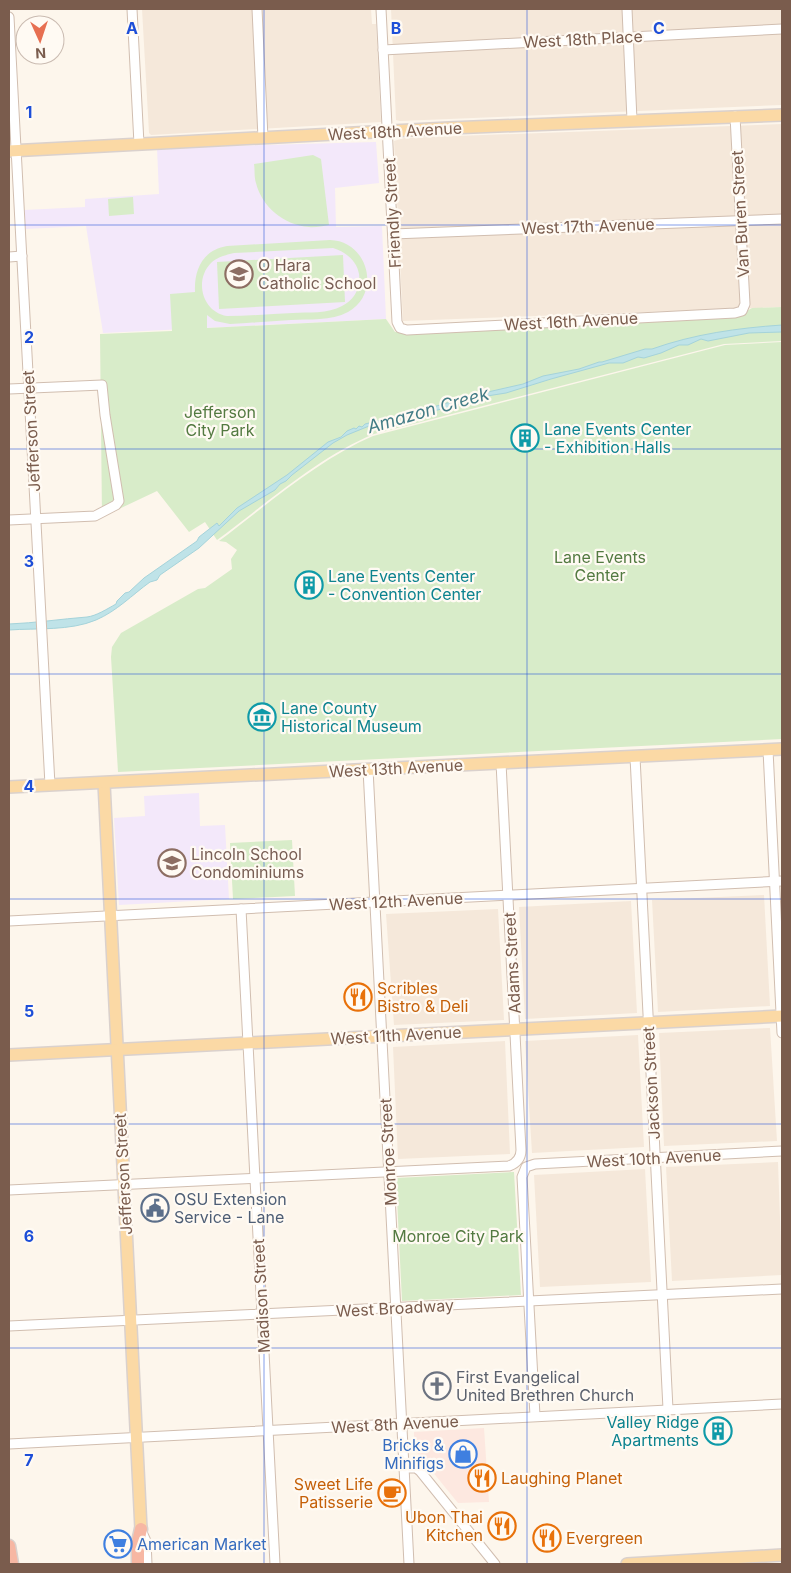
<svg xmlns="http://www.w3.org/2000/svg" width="791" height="1573" viewBox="0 0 791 1573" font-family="Inter,sans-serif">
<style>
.residential{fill:#f5e8da}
.commercial{fill:#fde8e0}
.education{fill:#f3e8fa}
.green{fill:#d8ecc9;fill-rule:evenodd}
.water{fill:#bfe3e8;stroke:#a5d3da}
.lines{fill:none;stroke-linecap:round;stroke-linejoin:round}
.minor-casing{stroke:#d1beb0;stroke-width:11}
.major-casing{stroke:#dad1cd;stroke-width:14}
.highway-casing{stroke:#dad1cd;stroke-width:15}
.minor{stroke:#fff;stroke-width:9}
.major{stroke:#fbd9a5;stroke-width:11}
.highway{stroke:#f7b7a3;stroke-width:12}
.grid{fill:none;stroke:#1d4ed8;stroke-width:1;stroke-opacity:0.55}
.labels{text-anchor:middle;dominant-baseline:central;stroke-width:4.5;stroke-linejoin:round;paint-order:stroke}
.street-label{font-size:16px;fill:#7a5c4d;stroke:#fffaf3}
.education-label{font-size:16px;fill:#785e54;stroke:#fffaf3;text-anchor:start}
.park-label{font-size:16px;fill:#537a41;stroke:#fffaf3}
.culture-label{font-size:16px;fill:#0d838f;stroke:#fffaf3;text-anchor:start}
.food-label{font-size:16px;fill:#c56008;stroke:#fffaf3;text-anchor:start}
.service-label{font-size:16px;fill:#4e5e75;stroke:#fffaf3;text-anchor:start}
.worship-label{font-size:16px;fill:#5b616d;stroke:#fffaf3;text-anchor:start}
.shop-label{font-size:16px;fill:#366cbe;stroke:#fffaf3;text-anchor:end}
.water-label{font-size:18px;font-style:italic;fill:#437c86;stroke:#fffaf3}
.grid-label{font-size:16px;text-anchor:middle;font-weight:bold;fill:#1d4ed8;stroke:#fffaf3;stroke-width:4.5;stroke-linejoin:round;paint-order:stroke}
</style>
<rect width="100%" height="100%" fill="#fdf6ec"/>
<g class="residential">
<path d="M142,9H371L372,24H376L381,122L151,135L149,133Z"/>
<path d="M391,9H782V105L400,121L396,120Z"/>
<path d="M782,124V307L403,321L394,141L404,138Z"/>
<path d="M764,895L770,1006L658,1012L652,900Z"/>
<path d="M631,901L637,1013L525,1019L519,907Z"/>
<path d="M498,909L504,1020L394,1025L386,914Z"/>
<path d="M770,1028L777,1141L664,1146L659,1033Z"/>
<path d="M638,1035L644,1147L532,1153L525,1041Z"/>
<path d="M505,1041L510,1154L398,1159L393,1047Z"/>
<path d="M778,1162L782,1275L672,1281L666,1167Z"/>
<path d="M645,1169L651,1282L540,1287L534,1175Z"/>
</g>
<path class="commercial" d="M484,1428L489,1502L458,1503L414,1449V1432Z"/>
<g class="education">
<path d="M376,142L379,183L335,188L336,227L382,226L386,319L103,333L86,226L25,229L24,210L85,207V199L159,194L157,148Z"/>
<path d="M199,793L200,826L225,825L229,899L119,905L114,818L145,816L144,796Z"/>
</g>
<g class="green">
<path d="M313,155L321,159L329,225C322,226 315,228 309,227C284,225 262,207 256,183C254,177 255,170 254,164Z"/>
<path d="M133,197L134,214L109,216L108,199Z"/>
<path d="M330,240C368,241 382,293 348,312C331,321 309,319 291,320C271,321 250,323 230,324L215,321L207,315V328L386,319L395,332L738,316L752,308L782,307V341L724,344L374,434C318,457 266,504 217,540L205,522L189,532L157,491L102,517L100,334L172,331L170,294L195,292C194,269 203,250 227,246ZM333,248C346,252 357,261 359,274C361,288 354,300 342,306C328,314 308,312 293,313C271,314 249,316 227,316C202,312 194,280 211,263C217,257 226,255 234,253Z"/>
<path d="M343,255L345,302L219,309L217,262Z"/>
<path d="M782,342V739L118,772L111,657L112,647L121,633L198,589L205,588L232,569L231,559L237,550L226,542L219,541C267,505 319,459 373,436L725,345Z"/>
<path d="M292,840L295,896L233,899L230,843Z"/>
<path d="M514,1172L521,1295L402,1301L396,1178Z"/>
</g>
<path class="water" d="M782,325V332L749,333L708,341L701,339L688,345H679L661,353L644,358L638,357L623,363H609L551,379L506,393L487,396L472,402L468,401L451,407L374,424L347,435L333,443L292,475L286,481L280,484L275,490L239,511L199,548L160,575L157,580L150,582C132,595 117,611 96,620C70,631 37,628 9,630V624C35,623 61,619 87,617C96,616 107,609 116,604L117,601L125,593L129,592L144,578L197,541L199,537L217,523L219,526L237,508L287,475L328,442L341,437L347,431L354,428L356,429L359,426L362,427L365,424L433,407L479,394L523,384L543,376L579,369L599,362H602L645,349H652C694,334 738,328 782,325Z"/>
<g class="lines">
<g class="minor-casing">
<g id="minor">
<path d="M132,9L139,144"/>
<path d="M257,9L263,138"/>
<path d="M381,9L397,322L400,328L407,330L735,313L742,311L745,304L735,116"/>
<path d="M627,9L632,120"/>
<path d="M9,17L50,785"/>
<path d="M383,50L782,29"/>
<path d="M393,234L782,219"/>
<path d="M9,257L22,256"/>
<path d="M9,389L102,385L105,415L119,501L116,505L95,516L9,520"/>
<path d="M768,750L782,1033"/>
<path d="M635,757L668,1409"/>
<path d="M368,769L409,1564"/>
<path d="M241,909L275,1564"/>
<path d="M9,921L782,881"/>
<path d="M9,1190L509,1166C517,1163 521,1158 521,1150L501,763"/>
<path d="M9,1326L782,1289"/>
<path d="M535,1416L522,1177L526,1167L535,1164L782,1151"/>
<path d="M9,1444L782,1404"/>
<path d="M405,1468H416L420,1471L495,1564"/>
<path d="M141,1530L146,1541L147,1564"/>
</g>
</g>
<g class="major-casing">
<g id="major">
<path d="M9,151L449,128L782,115"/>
<path d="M104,783L141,1529"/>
<path d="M9,787L782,749"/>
<path d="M9,1055L782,1016"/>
<path d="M627,1564L782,1555"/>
</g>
</g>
<g class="highway-casing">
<g id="highway">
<path d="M9,1546L12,1564"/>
<path d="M138,1564V1542L141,1529"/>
</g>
</g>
<use href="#minor" class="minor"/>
<use href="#major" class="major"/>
<use href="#highway" class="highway"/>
</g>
<path class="grid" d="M264,9V1564M527,9V1564M9,225H782M9,449H782M9,674H782M9,899H782M9,1124H782M9,1348H782"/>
<defs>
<g id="school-ring" transform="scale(1.4375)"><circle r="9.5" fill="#fffaf3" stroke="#8d6e63" stroke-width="1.5"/><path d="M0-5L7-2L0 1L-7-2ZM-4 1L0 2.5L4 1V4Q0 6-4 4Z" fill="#8d6e63"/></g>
<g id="building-ring" transform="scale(1.4375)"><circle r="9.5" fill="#fffaf3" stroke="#0f9aa8" stroke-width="1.5"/><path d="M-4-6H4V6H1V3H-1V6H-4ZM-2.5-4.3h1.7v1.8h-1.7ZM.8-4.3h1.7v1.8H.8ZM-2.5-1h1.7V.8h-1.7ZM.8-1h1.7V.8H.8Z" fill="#0f9aa8"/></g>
<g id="museum-ring" transform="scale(1.4375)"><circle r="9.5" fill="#fffaf3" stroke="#0f9aa8" stroke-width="1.5"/><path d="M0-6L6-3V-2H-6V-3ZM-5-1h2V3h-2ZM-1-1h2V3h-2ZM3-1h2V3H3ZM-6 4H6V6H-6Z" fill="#0f9aa8"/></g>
<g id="restaurant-ring" transform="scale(1.4375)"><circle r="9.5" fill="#fffaf3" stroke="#e8710a" stroke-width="1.5"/><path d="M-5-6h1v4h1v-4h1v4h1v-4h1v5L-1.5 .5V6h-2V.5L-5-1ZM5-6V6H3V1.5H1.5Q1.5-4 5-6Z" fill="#e8710a"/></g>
<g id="civic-ring" transform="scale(1.4375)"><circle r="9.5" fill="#fffaf3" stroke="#5c6f8a" stroke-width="1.5"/><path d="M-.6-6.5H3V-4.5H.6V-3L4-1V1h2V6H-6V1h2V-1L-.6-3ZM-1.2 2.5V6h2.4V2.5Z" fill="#5c6f8a"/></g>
<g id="church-ring" transform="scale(1.4375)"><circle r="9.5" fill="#fffaf3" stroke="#6b7280" stroke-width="1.5"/><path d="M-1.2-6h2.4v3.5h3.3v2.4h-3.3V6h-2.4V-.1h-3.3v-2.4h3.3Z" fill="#6b7280"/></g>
<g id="shop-ring" transform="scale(1.4375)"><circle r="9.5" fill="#fffaf3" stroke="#3f7fe0" stroke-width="1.5"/><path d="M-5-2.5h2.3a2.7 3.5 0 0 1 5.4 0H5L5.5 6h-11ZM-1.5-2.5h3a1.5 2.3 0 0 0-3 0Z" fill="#3f7fe0"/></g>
<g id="cafe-ring" transform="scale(1.4375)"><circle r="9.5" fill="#fffaf3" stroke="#e8710a" stroke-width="1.5"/><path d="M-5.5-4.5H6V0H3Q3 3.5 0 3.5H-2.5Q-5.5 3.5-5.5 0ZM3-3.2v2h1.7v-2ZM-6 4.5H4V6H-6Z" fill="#e8710a"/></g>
<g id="supermarket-ring" transform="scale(1.4375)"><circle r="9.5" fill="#fffaf3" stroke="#3f7fe0" stroke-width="1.5"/><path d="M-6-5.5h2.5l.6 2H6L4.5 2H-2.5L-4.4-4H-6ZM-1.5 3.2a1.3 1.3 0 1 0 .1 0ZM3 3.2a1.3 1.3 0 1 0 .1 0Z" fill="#3f7fe0"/></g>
</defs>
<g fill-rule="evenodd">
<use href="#school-ring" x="239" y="274"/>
<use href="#building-ring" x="525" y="438"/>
<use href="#building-ring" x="309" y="585"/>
<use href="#museum-ring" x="262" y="717"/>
<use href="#school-ring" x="172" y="863"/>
<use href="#restaurant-ring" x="358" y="997"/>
<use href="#civic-ring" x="155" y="1208"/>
<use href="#church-ring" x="437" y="1386"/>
<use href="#building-ring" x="718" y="1431"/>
<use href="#shop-ring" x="463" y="1454"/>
<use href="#restaurant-ring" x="482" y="1478"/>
<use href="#cafe-ring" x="392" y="1493"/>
<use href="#restaurant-ring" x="502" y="1526"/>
<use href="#restaurant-ring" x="547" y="1538"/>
<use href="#supermarket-ring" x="118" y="1544"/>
</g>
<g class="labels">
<g class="street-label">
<text transform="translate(583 39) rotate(-3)">West 18th Place</text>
<text transform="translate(395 131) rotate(-3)">West 18th Avenue</text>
<text transform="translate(392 213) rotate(-93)">Friendly Street</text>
<text transform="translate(740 214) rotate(-93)">Van Buren Street</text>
<text transform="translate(588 226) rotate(-2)">West 17th Avenue</text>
<text transform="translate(571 321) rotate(-3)">West 16th Avenue</text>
<text transform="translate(31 431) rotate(-93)">Jefferson Street</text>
<text transform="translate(396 768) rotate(-3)">West 13th Avenue</text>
<text transform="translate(396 901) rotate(-3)">West 12th Avenue</text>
<text transform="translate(512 963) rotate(-93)">Adams Street</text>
<text transform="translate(396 1035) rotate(-3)">West 11th Avenue</text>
<text transform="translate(651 1083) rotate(-93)">Jackson Street</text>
<text transform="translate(388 1152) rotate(-93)">Monroe Street</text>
<text transform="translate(654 1158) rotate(-3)">West 10th Avenue</text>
<text transform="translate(123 1174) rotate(-93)">Jefferson Street</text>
<text transform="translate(261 1296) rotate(-93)">Madison Street</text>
<text transform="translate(395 1308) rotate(-3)">West Broadway</text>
<text transform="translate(395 1424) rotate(-3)">West 8th Avenue</text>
</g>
<g class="education-label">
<text x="258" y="265">O Hara<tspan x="258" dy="18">Catholic School</tspan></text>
<text x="191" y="854">Lincoln School<tspan x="191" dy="18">Condominiums</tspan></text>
</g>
<g class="park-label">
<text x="220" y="412">Jefferson<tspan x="220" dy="18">City Park</tspan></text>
<text x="600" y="557">Lane Events<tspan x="600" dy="18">Center</tspan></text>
<text x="458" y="1236">Monroe City Park</text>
</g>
<g class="culture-label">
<text x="544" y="429">Lane Events Center<tspan x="544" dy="18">- Exhibition Halls</tspan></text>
<text x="328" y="576">Lane Events Center<tspan x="328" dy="18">- Convention Center</tspan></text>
<text x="281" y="708">Lane County<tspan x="281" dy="18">Historical Museum</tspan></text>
<text x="699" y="1422" text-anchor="end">Valley Ridge<tspan x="699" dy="18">Apartments</tspan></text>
</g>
<g class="food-label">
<text x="377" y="988">Scribles<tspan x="377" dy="18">Bistro &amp; Deli</tspan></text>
<text x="501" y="1478">Laughing Planet</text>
<text x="373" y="1484" text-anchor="end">Sweet Life<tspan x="373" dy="18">Patisserie</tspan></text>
<text x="483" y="1517" text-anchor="end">Ubon Thai<tspan x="483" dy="18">Kitchen</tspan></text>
<text x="566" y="1538">Evergreen</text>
</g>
<g class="service-label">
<text x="174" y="1199">OSU Extension<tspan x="174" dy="18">Service - Lane</tspan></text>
</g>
<g class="worship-label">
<text x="456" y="1377">First Evangelical<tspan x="456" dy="18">United Brethren Church</tspan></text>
</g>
<g class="shop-label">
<text x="444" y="1445">Bricks &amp;<tspan x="444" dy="18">Minifigs</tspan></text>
<text x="137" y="1544" text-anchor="start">American Market</text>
</g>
<g class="water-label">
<text transform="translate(428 410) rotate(-16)">Amazon Creek</text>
</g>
</g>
<g class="grid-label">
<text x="132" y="34">A</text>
<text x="396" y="34">B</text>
<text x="659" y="34">C</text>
<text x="29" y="118">1</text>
<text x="29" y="343">2</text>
<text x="29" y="567">3</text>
<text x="29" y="792">4</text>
<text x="29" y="1017">5</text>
<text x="29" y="1242">6</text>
<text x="29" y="1466">7</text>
</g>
<rect width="791" height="1573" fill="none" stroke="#7a5c4d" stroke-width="20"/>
<g transform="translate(40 40) rotate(177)"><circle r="24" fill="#fffaf3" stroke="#cabbb1"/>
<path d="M0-4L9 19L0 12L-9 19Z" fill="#e76f51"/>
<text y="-8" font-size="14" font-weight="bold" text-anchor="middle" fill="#7a5c4d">N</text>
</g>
</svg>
